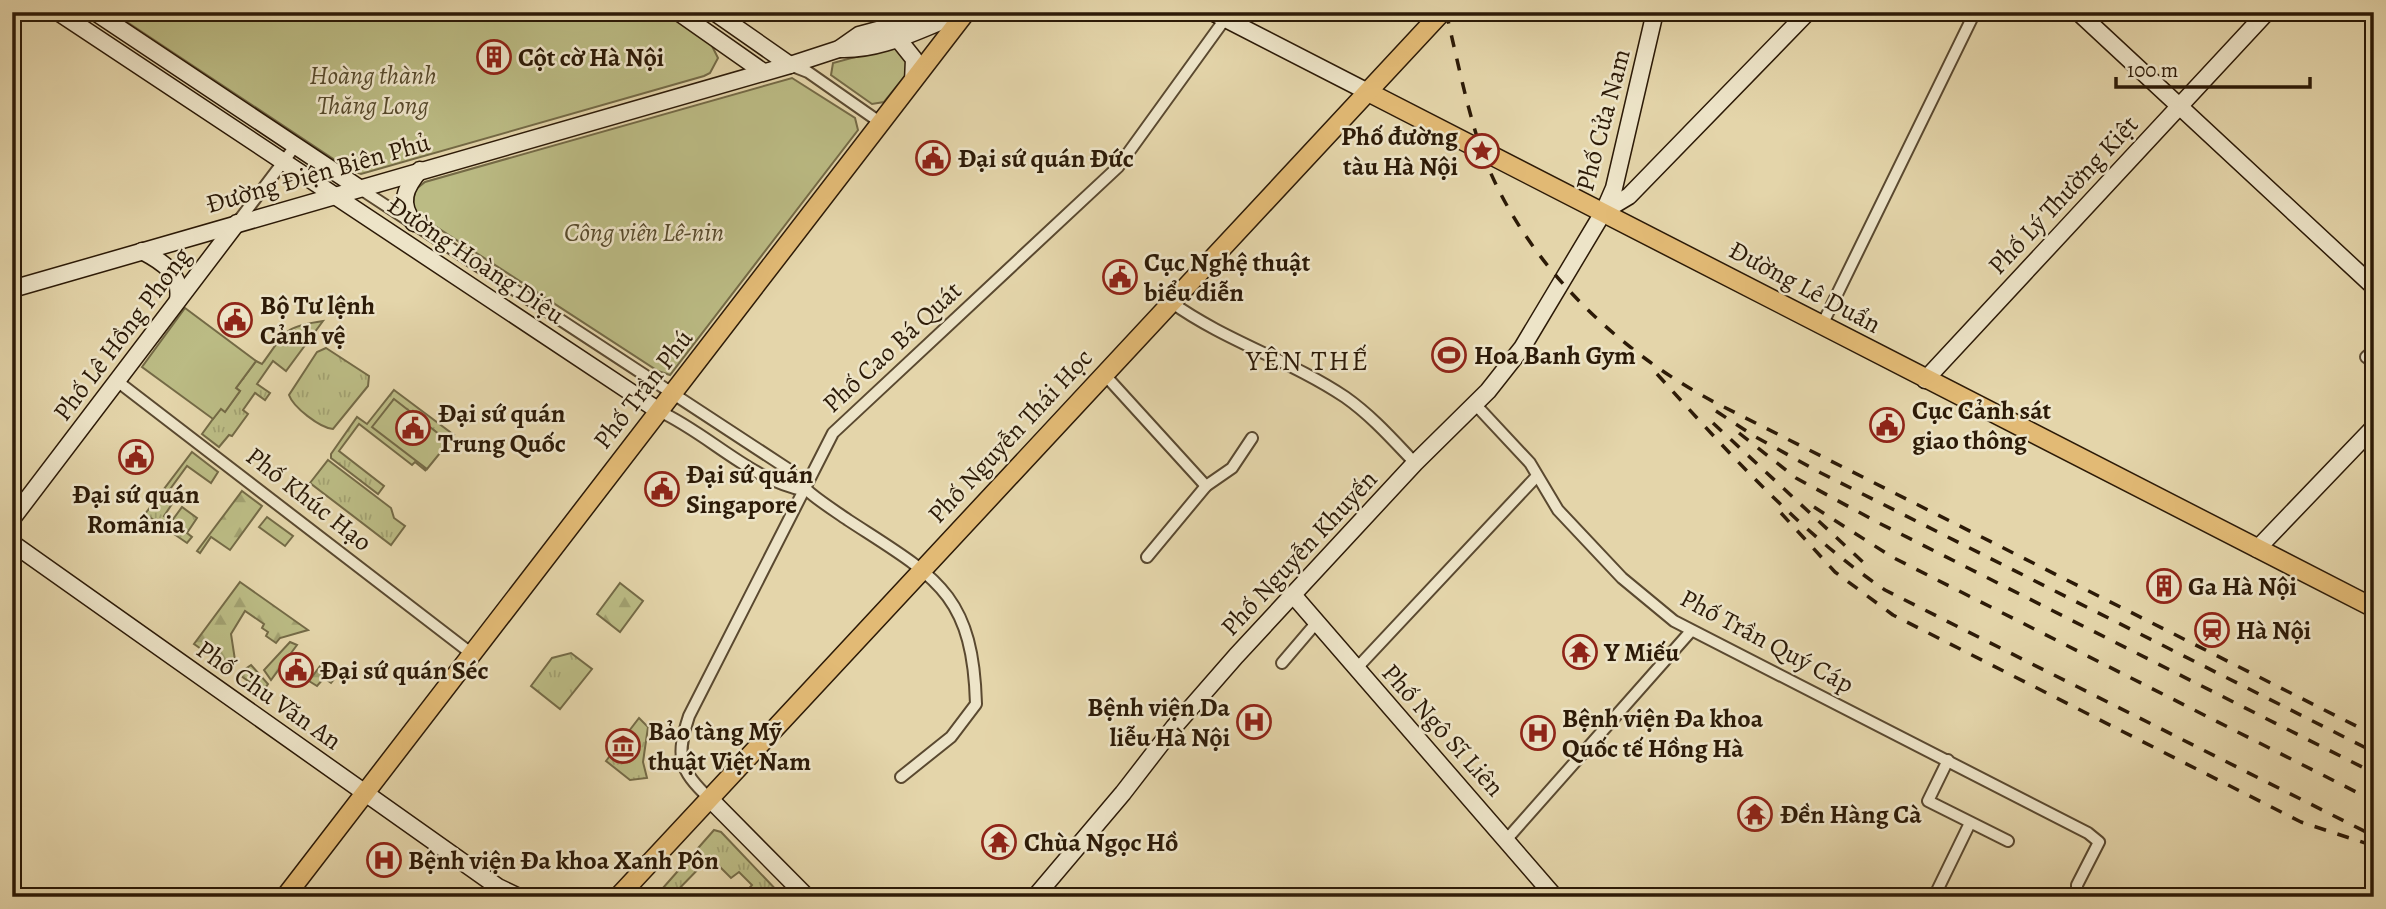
<svg xmlns="http://www.w3.org/2000/svg" width="2386" height="909" viewBox="0 0 2386 909" font-family="Alegreya,serif">
<style>
.grass{fill:url(#grass-tufts);stroke:#746a46;stroke-width:2}
.forest{fill:url(#forest-firs);stroke:#746a46;stroke-width:2}
.park{fill:#bbbb84;stroke:#746a46;stroke-width:2}
.lines{fill:none;stroke-linecap:round;stroke-linejoin:round}
.street-casing{stroke:#5a4930;stroke-width:14}
.secondary-casing{stroke:#2c1a07;stroke-width:19}
.primary-casing{stroke:#2c1a07;stroke-width:21}
.street{stroke:#ede4c8;stroke-width:10}
.secondary{stroke:#ede4c8;stroke-width:16}
.primary{stroke:#e2ba75;stroke-width:18}
.rail{stroke:#2c1a07;stroke-width:3.5;stroke-dasharray:12 12;stroke-linecap:butt}
.labels{text-anchor:middle;dominant-baseline:central;stroke-width:5;stroke-linejoin:round;paint-order:stroke}
.poi-label{font-size:26px;font-weight:bold;fill:#2c1a07;stroke:#ede4c8;text-anchor:start}
.park-label{font-size:26px;font-style:italic;fill:#574a2c;stroke:#ede4c8}
.street-label{font-size:26px;fill:#2c1a07;stroke:#ede4c8}
.neighbourhood-label{font-size:28px;letter-spacing:2px;fill:#2c1a07;stroke:#ede4c8}
</style>
<defs>
<pattern id="grass-tufts" width="24" height="20" patternUnits="userSpaceOnUse" patternTransform="scale(1.75)"><rect width="24" height="20" fill="#bbbb84"/><path d="M3 7l-1-3M5 7V3M7 7l1-3M15 17l-1-3M17 17v-4M19 17l1-3" fill="none" stroke="#a1a070"/></pattern>
<pattern id="forest-firs" width="22" height="20" patternUnits="userSpaceOnUse" patternTransform="scale(1.75)"><rect width="22" height="20" fill="#bbbb84"/><path d="M5 1l3.5 6h-7zM16 11l3.5 6h-7z" fill="#a1a070"/></pattern>
</defs>
<rect width="100%" height="100%" fill="#e4d5aa"/>
<filter id="stains"><feTurbulence type="fractalNoise" baseFrequency=".00286" numOctaves="4"/><feColorMatrix values="0 0 0 0 .2 0 0 0 0 .09 0 0 0 0 .02 0 0 0 .5 -.17"/></filter>
<radialGradient id="worn" r=".72"><stop offset=".6" stop-color="#630" stop-opacity="0"/><stop offset="1" stop-color="#630" stop-opacity=".3"/></radialGradient>
<g class="grass">
<path d="M323,321L286,371L273,361L257,384L270,393L265,400L255,393L243,410L248,414L232,436L229,435L219,447L202,434L221,408L225,411L240,391L236,388L256,361L262,364C286,332 282,327 323,321Z"/>
<path d="M326,348L369,376L368,386L333,429C320,428 293,407 289,395L317,352Z"/>
<path d="M394,390L454,435L449,442L393,399L426,471L415,462L412,465L359,424L339,451L384,486L378,494L331,458V454L357,417L367,424Z"/>
<path d="M192,452L218,472L211,483L187,466L168,492L176,498L164,516L171,522L182,507L197,518L187,533L192,537L187,543L145,514Z"/>
<path d="M328,460L391,508L394,518L405,526L391,545L310,483Z"/>
<path d="M267,517L293,536L285,546L259,527Z"/>
<path d="M571,653L592,669L560,709L531,686L552,658Z"/>
<path d="M639,718L648,727L643,762L647,778L630,780L606,761Z"/>
<path d="M714,830L721,832L783,897H753L747,891L752,885L739,872L731,878L710,857L671,897H655Z"/>
</g>
<g class="forest">
<path d="M242,491L262,506L230,550L211,537L200,553L197,551Z"/>
<path d="M240,582L308,630L280,638L276,643L266,636L268,632L262,628L264,624L245,611L231,634L235,660L230,669L194,644Z"/>
<path d="M620,583L643,601L620,632L597,614Z"/>
<path d="M290,642L297,645L271,680L264,670Z"/>
<path d="M323,662L339,673L331,683L324,678L317,686L309,681Z"/>
<path d="M251,665L268,684L263,691L238,674Z"/>
</g>
<g class="park">
<path d="M112,12H666L711,44L718,58L710,73L704,76L361,174L350,170Z"/>
<path d="M892,47L897,48L908,64L906,75L884,102L872,104L831,75L833,63Z"/>
<path d="M792,78L855,118L858,130L670,375L658,371L418,215L413,206L415,190L425,182Z"/>
<path d="M185,308L256,361L236,388L240,391L225,412L221,409L213,419L142,367Z"/>
<path d="M394,399L449,442L427,469L372,427Z"/>
</g>
<g class="lines">
<g class="street-casing">
<g id="street">
<path d="M790,65L808,72L881,123"/>
<path d="M359,188L788,469C804,492 825,504 848,520C934,576 973,592 976,704L951,737L901,777"/>
<path d="M237,223L296,145"/>
<path d="M1171,302C1225,341 1290,360 1345,397C1372,416 1393,440 1415,463"/>
<path d="M1822,325L1975,12"/>
<path d="M2374,350L2366,357L2374,363"/>
<path d="M1104,374L1206,486"/>
<path d="M117,381L472,654"/>
<path d="M1474,403L1530,463L1558,510L1622,578L1674,621L2088,833L2099,842L2077,885V893L2084,897"/>
<path d="M659,411C709,434 749,479 803,490"/>
<path d="M1147,557L1206,486L1232,468L1252,438"/>
<path d="M1282,663L1317,622"/>
<path d="M1356,669L1537,476"/>
<path d="M1948,760L1928,801L2008,841"/>
<path d="M709,798C678,769 676,756 689,716L833,433L1118,167L1225,19"/>
<path d="M1507,839L1691,631"/>
<path d="M1934,897L1970,823"/>
</g>
</g>
<g class="secondary-casing">
<g id="secondary">
<path d="M58,12L659,411"/>
<path d="M95,12L359,188"/>
<path d="M678,12L762,71"/>
<path d="M714,12L790,65"/>
<path d="M1212,12L1368,92"/>
<path d="M2078,12L2374,287"/>
<path d="M898,39L914,59L913,82"/>
<path d="M839,49C885,51 924,26 966,12"/>
<path d="M1604,211L1629,196L1808,12"/>
<path d="M414,223C398,203 405,188 420,170"/>
<path d="M142,251C163,262 182,274 178,300"/>
<path d="M12,289L790,65L839,49L859,35L915,20L931,23"/>
<path d="M1925,380L2267,12"/>
<path d="M12,519L237,223"/>
<path d="M12,543L498,887L519,897"/>
<path d="M2257,549L2374,427"/>
<path d="M1294,596L1555,897"/>
<path d="M709,798L807,897"/>
<path d="M1035,897L1123,793L1174,727L1236,656L1415,463L1488,391L1522,348L1604,211L1614,188L1655,12"/>
</g>
</g>
<g class="primary-casing">
<g id="primary">
<path d="M1368,92L2374,608"/>
<path d="M285,897L966,12"/>
<path d="M618,897L1442,12"/>
</g>
</g>
<use href="#street" class="street"/>
<use href="#secondary" class="secondary"/>
<use href="#primary" class="primary"/>
<g class="rail">
<path d="M1446,12C1455,50 1463,89 1474,127C1508,246 1607,345 1714,402L2374,735"/>
<path d="M1657,374C1726,450 1799,532 1885,590L2374,836"/>
<path d="M1716,411L1754,436L1821,473L2374,752"/>
<path d="M1713,423L1865,564"/>
<path d="M1739,433L1796,478L1877,522L2374,773"/>
<path d="M1814,507L1892,557L2374,801"/>
<path d="M1781,513L1835,572L1893,615L2301,822L2374,846"/>
</g>
</g>
<defs>
<g id="building-ring" transform="scale(1.75)"><circle r="9.5" fill="#ede4c8" stroke="#8f2418" stroke-width="1.5"/><path d="M-4-6H4V6H1V3H-1V6H-4ZM-2.5-4.3h1.7v1.8h-1.7ZM.8-4.3h1.7v1.8H.8ZM-2.5-1h1.7V.8h-1.7ZM.8-1h1.7V.8H.8Z" fill="#8f2418"/></g>
<g id="sight-ring" transform="scale(1.75)"><circle r="9.5" fill="#ede4c8" stroke="#8f2418" stroke-width="1.5"/><path d="M0-6L1.8-2.2L6-1.7L2.9 1.2L3.7 5.4L0 3.3L-3.7 5.4L-2.9 1.2L-6-1.7L-1.8-2.2Z" fill="#8f2418"/></g>
<g id="civic-ring" transform="scale(1.75)"><circle r="9.5" fill="#ede4c8" stroke="#8f2418" stroke-width="1.5"/><path d="M-.6-6.5H3V-4.5H.6V-3L4-1V1h2V6H-6V1h2V-1L-.6-3ZM-1.2 2.5V6h2.4V2.5Z" fill="#8f2418"/></g>
<g id="stadium-ring" transform="scale(1.75)"><circle r="9.5" fill="#ede4c8" stroke="#8f2418" stroke-width="1.5"/><path d="M0-5a6.5 5 0 1 0 0 10a6.5 5 0 1 0 0-10ZM-3.5-1.8h7v3.6h-7Z" fill="#8f2418"/></g>
<g id="station-ring" transform="scale(1.75)"><circle r="9.5" fill="#ede4c8" stroke="#8f2418" stroke-width="1.5"/><path d="M-3-6H3Q5-6 5-4V2Q5 4 3 4L4.5 6H3L1.5 4h-3L-3 6H-4.5L-3 4Q-5 4-5 2V-4Q-5-6-3-6ZM-3.5-4v3h7v-3ZM-3.5 1v1.5H-2V1ZM2 1v1.5H3.5V1Z" fill="#8f2418"/></g>
<g id="temple-ring" transform="scale(1.75)"><circle r="9.5" fill="#ede4c8" stroke="#8f2418" stroke-width="1.5"/><path d="M0-6L5-2H3V0L6.5 2.5H4V6H1.5V3h-3V6H-4V2.5H-6.5L-3 0V-2H-5Z" fill="#8f2418"/></g>
<g id="hospital-ring" transform="scale(1.75)"><circle r="9.5" fill="#ede4c8" stroke="#8f2418" stroke-width="1.5"/><path d="M-5-5h3v3.5h4V-5h3V5h-3V1.5h-4V5h-3Z" fill="#8f2418"/></g>
<g id="museum-ring" transform="scale(1.75)"><circle r="9.5" fill="#ede4c8" stroke="#8f2418" stroke-width="1.5"/><path d="M0-6L6-3V-2H-6V-3ZM-5-1h2V3h-2ZM-1-1h2V3h-2ZM3-1h2V3H3ZM-6 4H6V6H-6Z" fill="#8f2418"/></g>
</defs>
<g fill-rule="evenodd">
<use href="#building-ring" x="494" y="57"/>
<use href="#sight-ring" x="1482" y="151"/>
<use href="#civic-ring" x="933" y="158"/>
<use href="#civic-ring" x="1120" y="277"/>
<use href="#civic-ring" x="235" y="320"/>
<use href="#stadium-ring" x="1449" y="355"/>
<use href="#civic-ring" x="1887" y="425"/>
<use href="#civic-ring" x="413" y="428"/>
<use href="#civic-ring" x="136" y="457"/>
<use href="#civic-ring" x="662" y="489"/>
<use href="#building-ring" x="2164" y="586"/>
<use href="#station-ring" x="2212" y="630"/>
<use href="#temple-ring" x="1580" y="652"/>
<use href="#civic-ring" x="296" y="670"/>
<use href="#hospital-ring" x="1254" y="722"/>
<use href="#hospital-ring" x="1538" y="733"/>
<use href="#museum-ring" x="623" y="746"/>
<use href="#temple-ring" x="1755" y="814"/>
<use href="#temple-ring" x="999" y="842"/>
<use href="#hospital-ring" x="384" y="860"/>
</g>
<g class="labels">
<g class="poi-label">
<text x="518" y="57">Cột cờ Hà Nội</text>
<text x="1458" y="136" text-anchor="end">Phố đường<tspan x="1458" dy="30">tàu Hà Nội</tspan></text>
<text x="958" y="158">Đại sứ quán Đức</text>
<text x="1144" y="262">Cục Nghệ thuật<tspan x="1144" dy="30">biểu diễn</tspan></text>
<text x="260" y="305">Bộ Tư lệnh<tspan x="260" dy="30">Cảnh vệ</tspan></text>
<text x="1474" y="355">Hoa Banh Gym</text>
<text x="1912" y="410">Cục Cảnh sát<tspan x="1912" dy="30">giao thông</tspan></text>
<text x="438" y="413">Đại sứ quán<tspan x="438" dy="30">Trung Quốc</tspan></text>
<text x="686" y="474">Đại sứ quán<tspan x="686" dy="30">Singapore</tspan></text>
<text x="136" y="494" text-anchor="middle">Đại sứ quán<tspan x="136" dy="30">România</tspan></text>
<text x="2188" y="586">Ga Hà Nội</text>
<text x="2236" y="630">Hà Nội</text>
<text x="1604" y="652">Y Miếu</text>
<text x="320" y="670">Đại sứ quán Séc</text>
<text x="1230" y="707" text-anchor="end">Bệnh viện Da<tspan x="1230" dy="30">liễu Hà Nội</tspan></text>
<text x="1562" y="718">Bệnh viện Đa khoa<tspan x="1562" dy="30">Quốc tế Hồng Hà</tspan></text>
<text x="648" y="731">Bảo tàng Mỹ<tspan x="648" dy="30">thuật Việt Nam</tspan></text>
<text x="1780" y="814">Đền Hàng Cà</text>
<text x="1024" y="842">Chùa Ngọc Hồ</text>
<text x="408" y="860">Bệnh viện Đa khoa Xanh Pôn</text>
</g>
<g class="park-label">
<text x="373" y="75">Hoàng thành<tspan x="373" dy="30">Thăng Long</tspan></text>
<text x="644" y="232">Công viên Lê-nin</text>
</g>
<g class="street-label">
<text transform="translate(1603 120) rotate(-75)">Phố Cửa Nam</text>
<text transform="translate(318 173) rotate(-16)">Đường Điện Biên Phủ</text>
<text transform="translate(2063 195) rotate(-47)">Phố Lý Thường Kiệt</text>
<text transform="translate(476 260) rotate(34)">Đường Hoàng Diệu</text>
<text transform="translate(1805 287) rotate(28)">Đường Lê Duẩn</text>
<text transform="translate(122 334) rotate(-53)">Phố Lê Hồng Phong</text>
<text transform="translate(892 347) rotate(-43)">Phố Cao Bá Quát</text>
<text transform="translate(643 389) rotate(-52)">Phố Trần Phú</text>
<text transform="translate(1010 436) rotate(-47)">Phố Nguyễn Thái Học</text>
<text transform="translate(309 499) rotate(38)">Phố Khúc Hạo</text>
<text transform="translate(1299 553) rotate(-47)">Phố Nguyễn Khuyến</text>
<text transform="translate(1767 641) rotate(28)">Phố Trần Quý Cáp</text>
<text transform="translate(269 695) rotate(35)">Phố Chu Văn An</text>
<text transform="translate(1443 730) rotate(48)">Phố Ngô Sĩ Liên</text>
</g>
<g class="neighbourhood-label">
<text x="1308" y="361">YÊN THẾ</text>
</g>
</g>
<rect width="2386" height="909" fill="none" stroke="#e4d5aa" stroke-width="42"/>
<rect x="14" y="14" width="2358" height="881" fill="none" stroke="#2c1a07" stroke-width="3.5"/>
<rect x="21" y="21" width="2344" height="867" fill="none" stroke="#2c1a07" stroke-width="2"/>
<path d="M2116 77v10h194v-10" fill="none" stroke="#2c1a07" stroke-width="3.5"/>
<text x="2127" y="77" font-size="21" fill="#2c1a07" stroke="#ede4c8" stroke-width="5" paint-order="stroke">100 m</text>
<rect width="100%" height="100%" filter="url(#stains)"/>
<rect width="100%" height="100%" fill="url(#worn)"/>
</svg>
